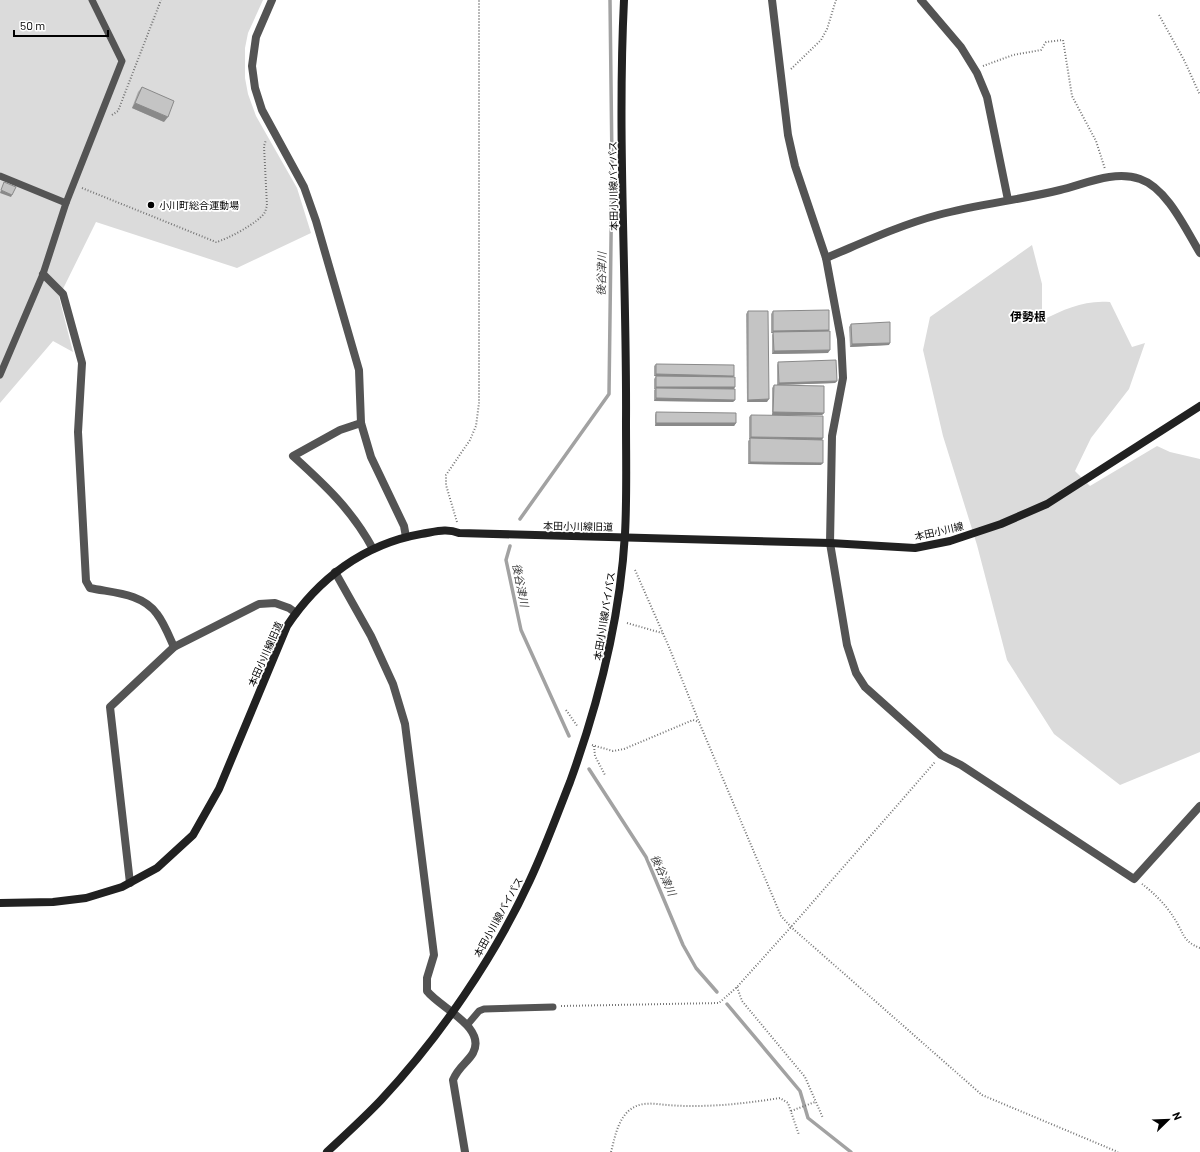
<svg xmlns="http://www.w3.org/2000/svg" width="1200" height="1152" viewBox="0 0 1200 1152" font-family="Barlow,'Noto Sans JP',sans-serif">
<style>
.green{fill:#dbdbdb}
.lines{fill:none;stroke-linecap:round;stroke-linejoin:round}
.stream{stroke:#a2a2a2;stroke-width:3.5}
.path{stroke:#767676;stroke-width:2;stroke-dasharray:1 2;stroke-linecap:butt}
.lane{stroke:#545454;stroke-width:7}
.street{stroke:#545454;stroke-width:8}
.secondary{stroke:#212121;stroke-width:8}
.wall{fill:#a9a9a9}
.shaded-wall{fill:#898989}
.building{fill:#c4c4c4;stroke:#898989}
.poi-dot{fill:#000;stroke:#fff;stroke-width:1.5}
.labels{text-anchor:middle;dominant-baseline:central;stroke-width:3.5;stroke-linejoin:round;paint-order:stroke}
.street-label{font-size:10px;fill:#000;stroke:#fff}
.poi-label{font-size:10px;fill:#000;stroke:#fff;text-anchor:start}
.water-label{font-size:11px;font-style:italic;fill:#434343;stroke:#fff}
.quarter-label{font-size:12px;font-weight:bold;fill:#000;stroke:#fff}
</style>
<rect width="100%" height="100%" fill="#fff"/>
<g class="green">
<path d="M0,0H263L248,33L245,48V78L248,94L256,116L297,188L311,233L237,268L96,222L59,297L73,352L53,341L0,403Z"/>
<path d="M1032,245L1042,284V320C1066,309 1083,300 1110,302L1132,347L1145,343L1129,389L1091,438L1075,471L1090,486L1157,446L1170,452L1200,459V752L1120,785L1054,734L1007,660L977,545L943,436L923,350L930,317Z"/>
</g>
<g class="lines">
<g class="stream">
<path d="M520,519L609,394L612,164L610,0"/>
<path d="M510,546L506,560L521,630L569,736"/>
<path d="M589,769L646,857L683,945L696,968L717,992"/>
<path d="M727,1004L800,1091L808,1118L851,1152"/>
</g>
<g class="path">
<path d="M1159,15L1184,60L1200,95"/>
<path d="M983,66L1013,55L1041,50L1046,42L1063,40L1072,96L1096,141L1105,169"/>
<path d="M791,69L821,40L827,29L836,0"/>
<path d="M112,115L118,111L161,0"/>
<path d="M82,188L216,242C226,240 260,222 265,212C266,210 266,208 267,206L264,146L266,140"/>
<path d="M457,522L446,485V475L470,440L476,426L479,403V0"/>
<path d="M635,570L669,647L699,722"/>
<path d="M627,623L662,633"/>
<path d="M566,710L578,727"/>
<path d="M592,745L613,751L624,749L693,720L699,722L781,916L791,927L982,1095L1118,1152"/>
<path d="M594,746L595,756L605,775"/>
<path d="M1142,884C1153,892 1167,906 1174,918C1184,933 1182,941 1200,948"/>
<path d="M737,987L742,1001L805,1077L823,1118"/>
<path d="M561,1006L719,1003L737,987L791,927L935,762"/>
<path d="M791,1111L815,1102"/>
<path d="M611,1152C615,1137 618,1118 631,1109C642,1101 655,1104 667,1105C705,1108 742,1104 780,1098L788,1103L799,1135"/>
</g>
<g class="lane">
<path d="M0,176L66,203"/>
<path d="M0,375L43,274L66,203L122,61L92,0"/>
<path d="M468,1024L479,1011L484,1009L553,1007"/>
</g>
<g class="street">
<path d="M272,0L256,37L252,66L255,88L262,110L304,187L316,221L359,370L361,423L371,457L404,526L406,537"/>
<path d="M772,0L788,135L795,166L826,258L841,339L843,378L832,436L830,543L847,645L856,673L865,687L941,755L961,765L1134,879L1200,806"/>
<path d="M921,0L961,47L977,73L987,97L1008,200"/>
<path d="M826,258C862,243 900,225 938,215C978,204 1020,200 1060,190C1085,184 1114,170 1140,179C1167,188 1186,230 1200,253"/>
<path d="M43,274L63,294L82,363L78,432L86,581L90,588C113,593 142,593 157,614C164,623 169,636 174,647"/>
<path d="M361,423L340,430L293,456C325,485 352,510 373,549"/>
<path d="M335,572L371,636L393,684L405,724L434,955L427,978V991C440,1008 487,1027 473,1053C468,1062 458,1067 453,1080L465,1152"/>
<path d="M130,883L110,707L174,647L259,604L275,603L289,608L296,613"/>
</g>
<g class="secondary">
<path d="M0,903L53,902L86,898L122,887L157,868L193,835L219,789L287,626C318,579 364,544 421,534C435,532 446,528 459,533L830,543L915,548L950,541L1001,524L1047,504L1200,406"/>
<path d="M327,1152C345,1135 364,1118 381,1100C439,1038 494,958 530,880C545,848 557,815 570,782C599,702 620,619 625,534C627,497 626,460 626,422C627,282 617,141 624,0"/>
</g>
</g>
<g class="wall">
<path d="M142,87L164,122L132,108L138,92Z"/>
<path d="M748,311L767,402H747L746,314Z"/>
<path d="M773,311L828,331V353L772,354V335L773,333H771V314Z"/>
<path d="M851,324L889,345L850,347L849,327Z"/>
<path d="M778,362L837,381L835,383L777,385V365Z"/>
<path d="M656,364L734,377V389L735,400L733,402L654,401V390L655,389H654V379L656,376H654V366Z"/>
<path d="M774,385L824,413L822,415H772V388Z"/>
<path d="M656,412L736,423L734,426H655V415Z"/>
<path d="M751,415L822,440L821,465L748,464V441L750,439H749V417Z"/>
</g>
<g class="shaded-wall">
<path d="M135,103L168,117L164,122L132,108Z"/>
<path d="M1,190L12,195L11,197L0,193Z"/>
<path d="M829,330L828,332H773V333H771L773,331Z"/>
<path d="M890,343L889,345L850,347L852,344Z"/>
<path d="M830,350L828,353L772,354L774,351Z"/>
<path d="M656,374L734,376L732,378L654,376Z"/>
<path d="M837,381L835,383L777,385L779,383Z"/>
<path d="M656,387H735L733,390L656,388L654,389Z"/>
<path d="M656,398L735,400L733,402L654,401Z"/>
<path d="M769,399L767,402H747L748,400Z"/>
<path d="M773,412L824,413L822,415H772Z"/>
<path d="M656,423H736L734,426H655Z"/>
<path d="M751,437L823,438L821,441L749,439Z"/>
<path d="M750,462L823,463L821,465L748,464Z"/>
</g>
<g class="building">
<path d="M142,87L174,101L168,117L135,103Z"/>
<path d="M4,182L16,187L12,195L1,190Z"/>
<path d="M829,310V330L773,331V311Z"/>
<path d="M748,311H768L769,399L748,400Z"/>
<path d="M890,322V343L852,344L851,324Z"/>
<path d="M830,331V350L774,351L773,332Z"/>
<path d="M836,360L837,381L779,383L778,362Z"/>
<path d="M656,364L734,365V376L656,374Z"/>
<path d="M656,376L735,377V387H656Z"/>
<path d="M774,385L824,386V413L773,412Z"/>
<path d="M656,388L735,389V400L656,398Z"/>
<path d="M656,412L736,413V423H656Z"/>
<path d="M751,415L823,416V438L751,437Z"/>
<path d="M750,438L823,440V463L750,462Z"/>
</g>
<circle class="poi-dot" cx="151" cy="205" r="4"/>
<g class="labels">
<g class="street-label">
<text transform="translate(613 186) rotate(-91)">本田小川線バイパス</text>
<text transform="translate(578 526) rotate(1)">本田小川線旧道</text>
<text transform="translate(939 531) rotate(-13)">本田小川線</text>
<text transform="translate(604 616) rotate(-81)">本田小川線バイパス</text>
<text transform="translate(265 654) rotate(-66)">本田小川線旧道</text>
<text transform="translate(498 917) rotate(-61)">本田小川線バイパス</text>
</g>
<g class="poi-label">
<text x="159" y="205">小川町総合運動場</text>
</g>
<g class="water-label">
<text transform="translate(601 274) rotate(-89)">後谷津川</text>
<text transform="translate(521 585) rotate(79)">後谷津川</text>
<text transform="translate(664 875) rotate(65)">後谷津川</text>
</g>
<g class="quarter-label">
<text x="1028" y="316">伊勢根</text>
</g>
</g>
<g transform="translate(1168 1120) rotate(67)" stroke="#ffffff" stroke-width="3" paint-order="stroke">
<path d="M0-3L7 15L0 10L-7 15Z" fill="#000000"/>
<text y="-6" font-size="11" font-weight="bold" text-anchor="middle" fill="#000000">N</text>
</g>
<path d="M14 30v6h94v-6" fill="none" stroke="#000000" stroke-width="2"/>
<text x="20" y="30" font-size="12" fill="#000000" stroke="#ffffff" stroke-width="3" paint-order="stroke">50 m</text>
</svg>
